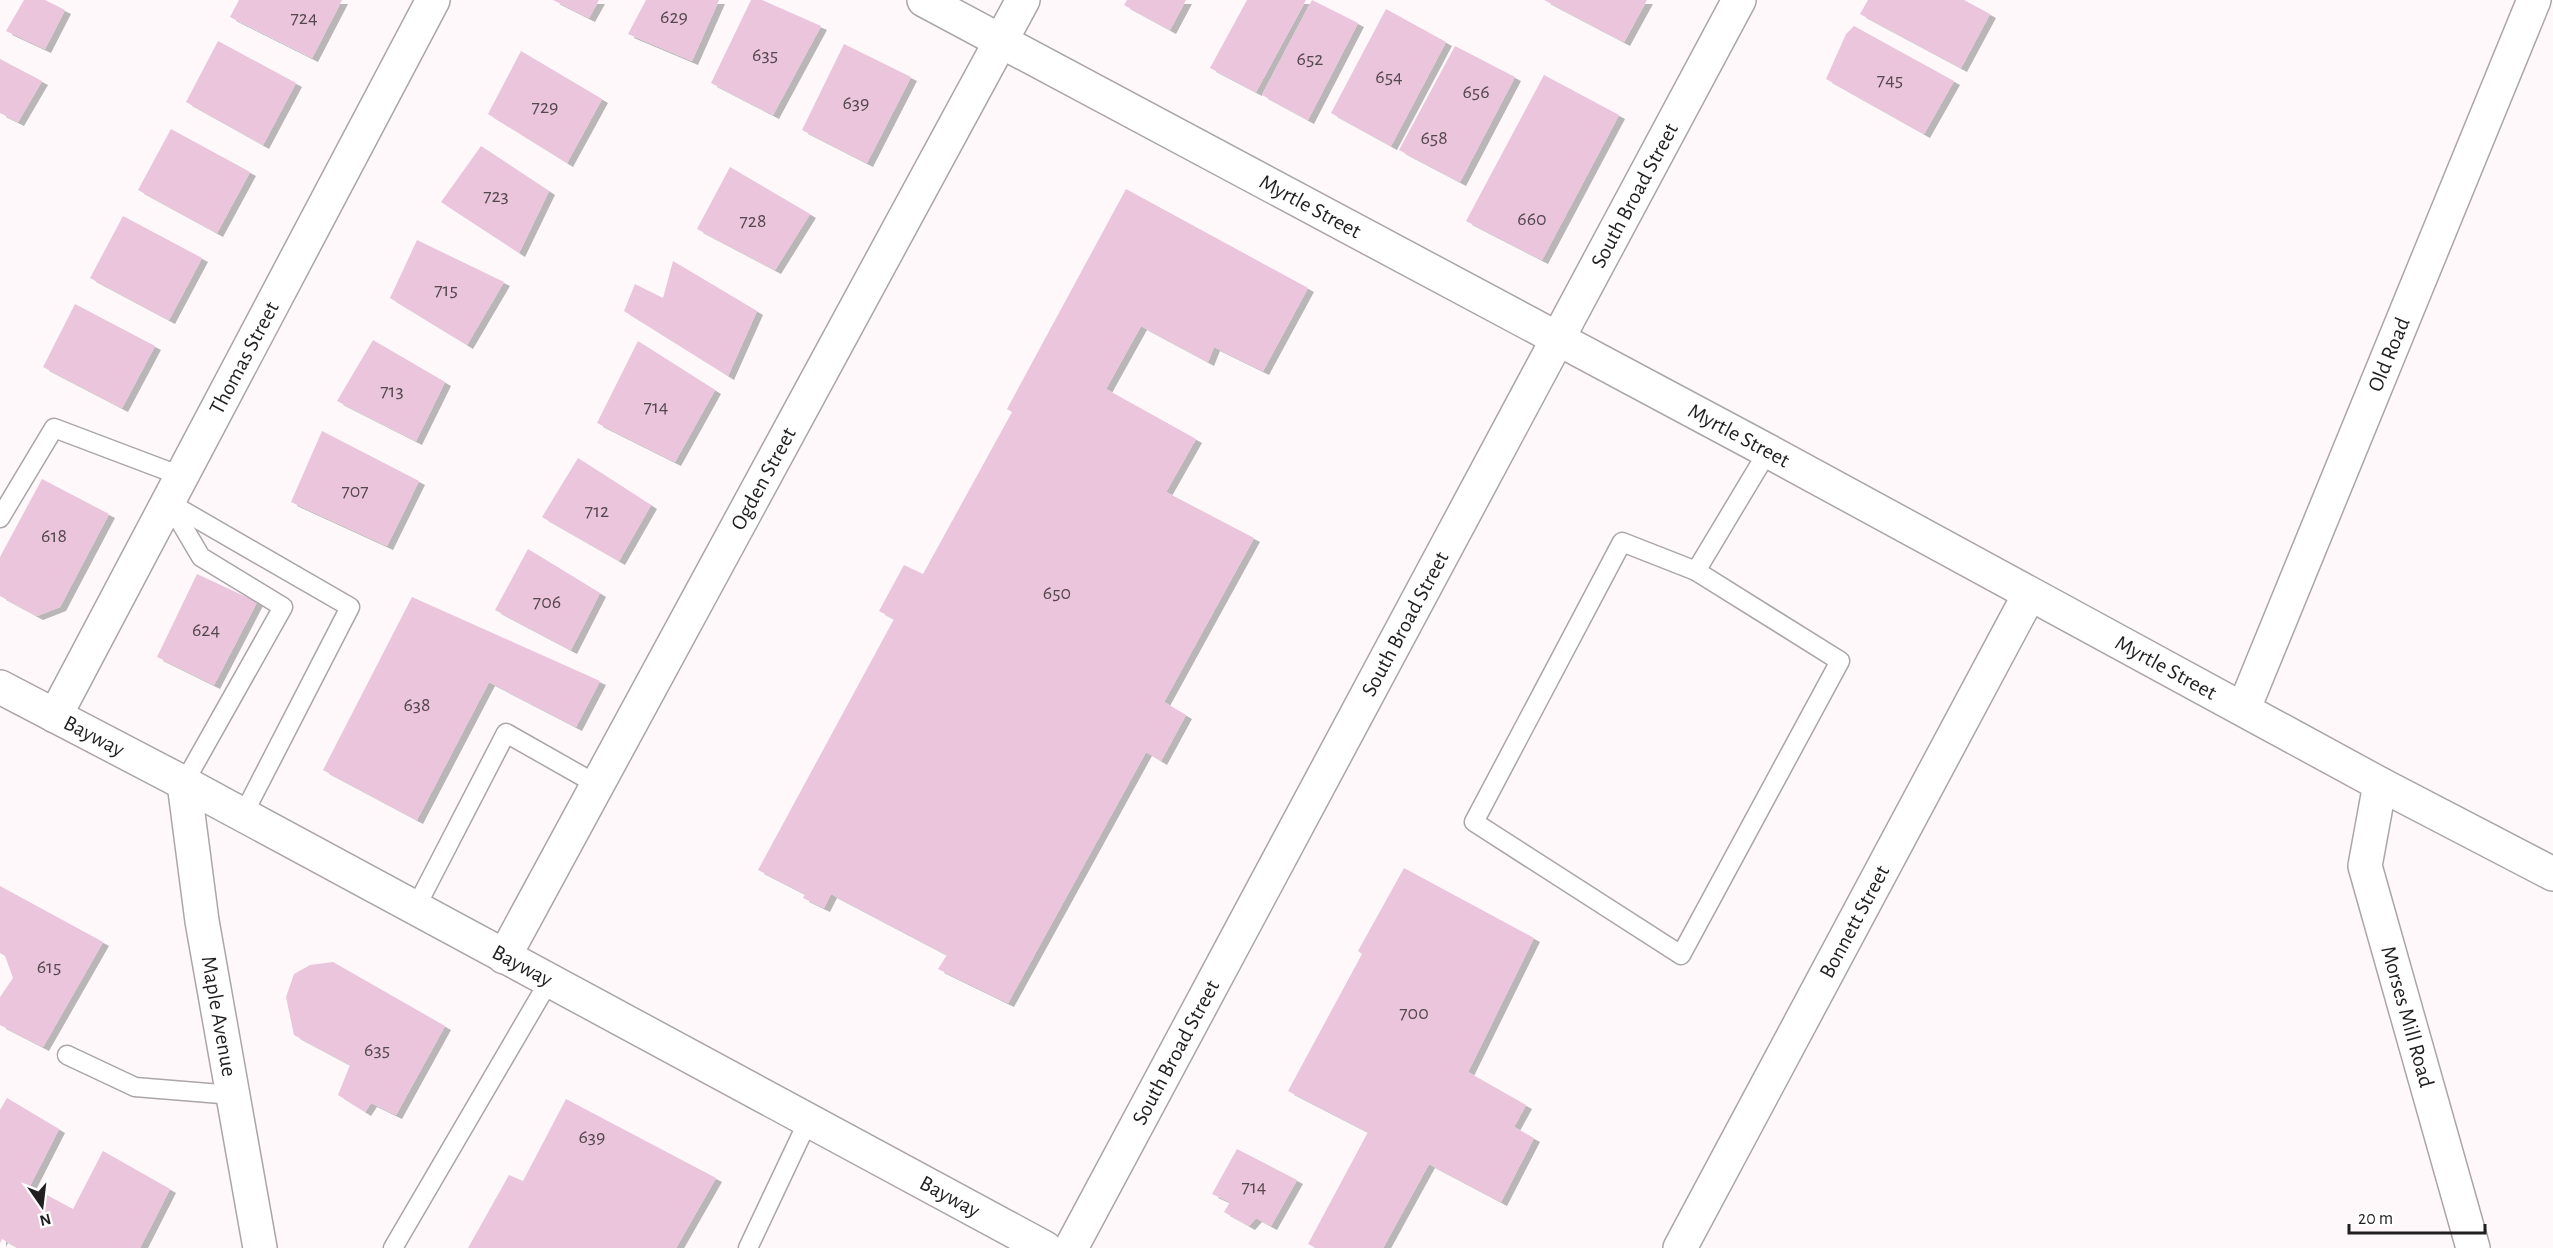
<svg xmlns="http://www.w3.org/2000/svg" width="2553" height="1248" viewBox="0 0 2553 1248" font-family="'Alegreya Sans',sans-serif">
<style>
.building{fill:#ebc5db;filter:url(#shadow)}
.lines{fill:none;stroke-linecap:round;stroke-linejoin:round}
.lane-casing{stroke:#aba5a9;stroke-width:21}
.street-casing{stroke:#aba5a9;stroke-width:36}
.secondary-casing{stroke:#aba5a9;stroke-width:36}
.lane{stroke:#fff;stroke-width:18}
.street{stroke:#fff;stroke-width:33}
.secondary{stroke:#fff;stroke-width:33}
.labels{text-anchor:middle;dominant-baseline:central;stroke-width:4.5;stroke-linejoin:round;paint-order:stroke}
.number-label{font-size:20px;fill:#54484f}
.street-label{font-size:22px;fill:#211f20;stroke:#fff}
</style>
<defs>
<filter id="shadow"><feDropShadow dx="6" dy="4" stdDeviation="0" flood-color="#0004"/></filter>
</defs>
<rect width="100%" height="100%" fill="#fef8fb"/>
<g class="building">
<path d="M24,0H45L65,10L45,49L6,31Z"/>
<path d="M239,0H342L312,58L230,17Z"/>
<path d="M553,0H599L589,18Z"/>
<path d="M646,0H719L692,61L628,34Z"/>
<path d="M751,0H762L821,26L773,115L711,83Z"/>
<path d="M1127,0H1186L1170,30L1124,5Z"/>
<path d="M1247,0H1306L1256,92L1210,68Z"/>
<path d="M1312,0L1358,23L1308,120L1262,95Z"/>
<path d="M1544,0H1647L1624,42Z"/>
<path d="M1868,0H1964L1990,14L1961,68L1860,14Z"/>
<path d="M1386,9L1446,42L1391,146L1331,113Z"/>
<path d="M1854,26L1954,81L1924,134L1826,79L1846,34Z"/>
<path d="M218,41L296,83L263,145L186,102Z"/>
<path d="M844,44L911,77L867,163L802,130Z"/>
<path d="M1455,46L1515,77L1460,182L1399,150Z"/>
<path d="M521,51L602,99L567,163L488,114Z"/>
<path d="M0,59L42,81L18,122L0,113Z"/>
<path d="M1544,75L1619,115L1542,260L1466,221Z"/>
<path d="M171,129L250,172L217,233L138,190Z"/>
<path d="M481,146L549,191L519,253L441,202Z"/>
<path d="M730,167L810,214L775,270L697,229Z"/>
<path d="M1126,189L1308,288L1263,371L1214,347L1208,362L1141,326L1106,389L1196,439L1166,492L1254,538L1164,702L1186,715L1161,761L1146,752L1008,1003L938,969L947,955L831,894L824,908L803,898L805,894L758,870L894,619L879,611L904,565L923,574L1012,412L1007,409Z"/>
<path d="M123,216L202,258L169,320L90,278Z"/>
<path d="M417,240L504,282L467,345L390,298Z"/>
<path d="M673,261L757,311L728,376L624,311L635,284L663,298Z"/>
<path d="M75,304L155,346L122,408L43,367Z"/>
<path d="M373,340L445,382L416,441L337,401Z"/>
<path d="M638,341L715,390L675,462L597,423Z"/>
<path d="M322,431L419,481L387,546L291,502Z"/>
<path d="M578,458L651,505L619,561L542,517Z"/>
<path d="M42,479L109,514L60,607L37,616L0,596V557Z"/>
<path d="M528,549L600,593L571,650L495,610Z"/>
<path d="M197,574L257,602L214,685L157,657Z"/>
<path d="M412,597L600,681L576,727L489,682L417,820L323,770Z"/>
<path d="M1404,868L1534,938L1468,1072L1526,1105L1514,1127L1534,1138L1501,1202L1429,1164L1383,1248H1316L1308,1244L1368,1132L1288,1091L1362,954L1358,951Z"/>
<path d="M0,886L103,942L43,1047L0,1025V997L13,978L5,956L0,953Z"/>
<path d="M333,962L445,1026L396,1115L371,1103L365,1112L338,1095L350,1065L294,1035L286,997L294,974L310,965Z"/>
<path d="M7,1098L59,1129L30,1186L73,1209L103,1151L170,1189L140,1248H18L2,1239L0,1243V1110Z"/>
<path d="M566,1099L716,1178L676,1248H468L509,1175L523,1181Z"/>
<path d="M1237,1149L1297,1180L1271,1226L1256,1218L1249,1226L1224,1212L1230,1202L1212,1194Z"/>
</g>
<g class="lines">
<g class="lane-casing">
<g id="lane">
<path d="M168,502L350,607L243,815"/>
<path d="M169,503L201,557L283,607L184,783"/>
<path d="M0,518L54,428L181,476"/>
<path d="M1622,542L1696,571L1840,661L1681,955L1474,822Z"/>
<path d="M1696,571L1768,451"/>
<path d="M415,909L506,733L596,784"/>
<path d="M67,1055L135,1087L233,1095"/>
<path d="M393,1248L549,981"/>
<path d="M748,1248L808,1121"/>
</g>
</g>
<g class="street-casing">
<g id="street">
<path id="s1" d="M924,0L1768,451L2380,784L2553,874"/>
<path id="s2" d="M2244,708L2534,0"/>
<path id="s3" d="M55,716L433,0"/>
<path id="s4" d="M184,783L202,921L260,1248"/>
<path id="s5" d="M2380,784L2365,866L2473,1248"/>
<path id="s6" d="M504,957L1023,0"/>
<path id="s7" d="M1071,1248L1739,0"/>
<path id="s8" d="M1680,1248L2029,595"/>
</g>
</g>
<g class="secondary-casing">
<g id="secondary">
<path id="s9" d="M0,687L184,783L1045,1248"/>
</g>
</g>
<use href="#lane" class="lane"/>
<use href="#street" class="street"/>
<use href="#secondary" class="secondary"/>
</g>
<g class="labels">
<g class="number-label">
<text x="674" y="17">629</text>
<text x="304" y="18">724</text>
<text x="765" y="55">635</text>
<text x="1310" y="59">652</text>
<text x="1389" y="77">654</text>
<text x="1890" y="80">745</text>
<text x="1476" y="92">656</text>
<text x="856" y="103">639</text>
<text x="545" y="107">729</text>
<text x="1434" y="138">658</text>
<text x="496" y="196">723</text>
<text x="1532" y="219">660</text>
<text x="753" y="221">728</text>
<text x="446" y="290">715</text>
<text x="392" y="391">713</text>
<text x="656" y="407">714</text>
<text x="355" y="491">707</text>
<text x="597" y="511">712</text>
<text x="54" y="536">618</text>
<text x="1057" y="593">650</text>
<text x="547" y="602">706</text>
<text x="206" y="630">624</text>
<text x="417" y="705">638</text>
<text x="49" y="967">615</text>
<text x="1414" y="1013">700</text>
<text x="377" y="1050">635</text>
<text x="592" y="1137">639</text>
<text x="1254" y="1187">714</text>
</g>
<g class="street-label">
<text stroke="none"><textPath href="#s7" startOffset="1194">South Broad Street</textPath></text>
<text stroke="none"><textPath href="#s1" startOffset="438">Myrtle Street</textPath></text>
<text stroke="none"><textPath href="#s2" startOffset="382">Old Road</textPath></text>
<text stroke="none"><textPath href="#s3" startOffset="405">Thomas Street</textPath></text>
<text stroke="none"><textPath href="#s1" startOffset="924">Myrtle Street</textPath></text>
<text stroke="none"><textPath href="#s6" startOffset="544">Ogden Street</textPath></text>
<text stroke="none"><textPath href="#s7" startOffset="708">South Broad Street</textPath></text>
<text stroke="none"><textPath href="#s1" startOffset="1410">Myrtle Street</textPath></text>
<text stroke="none"><textPath href="#s9" startOffset="106">Bayway</textPath></text>
<text stroke="none"><textPath href="#s8" startOffset="370">Bonnett Street</textPath></text>
<text stroke="none"><textPath href="#s9" startOffset="592">Bayway</textPath></text>
<text stroke="none"><textPath href="#s4" startOffset="236">Maple Avenue</textPath></text>
<text stroke="none"><textPath href="#s5" startOffset="240">Morses Mill Road</textPath></text>
<text stroke="none"><textPath href="#s7" startOffset="222">South Broad Street</textPath></text>
<text stroke="none"><textPath href="#s9" startOffset="1078">Bayway</textPath></text>
</g>
</g>
<g transform="translate(42 1206) rotate(166)" stroke="#ffffff" stroke-width="4.5" paint-order="stroke">
<path d="M0-4.5L10 22L0 15L-10 22Z" fill="#211f20"/>
<text y="-9" font-size="16" font-weight="bold" text-anchor="middle" fill="#211f20">N</text>
</g>
<path d="M2349 1224v9h136v-9" fill="none" stroke="#211f20" stroke-width="3"/>
<text x="2358" y="1224" font-size="18" fill="#211f20" stroke="#ffffff" stroke-width="4.5" paint-order="stroke">20 m</text>
</svg>
